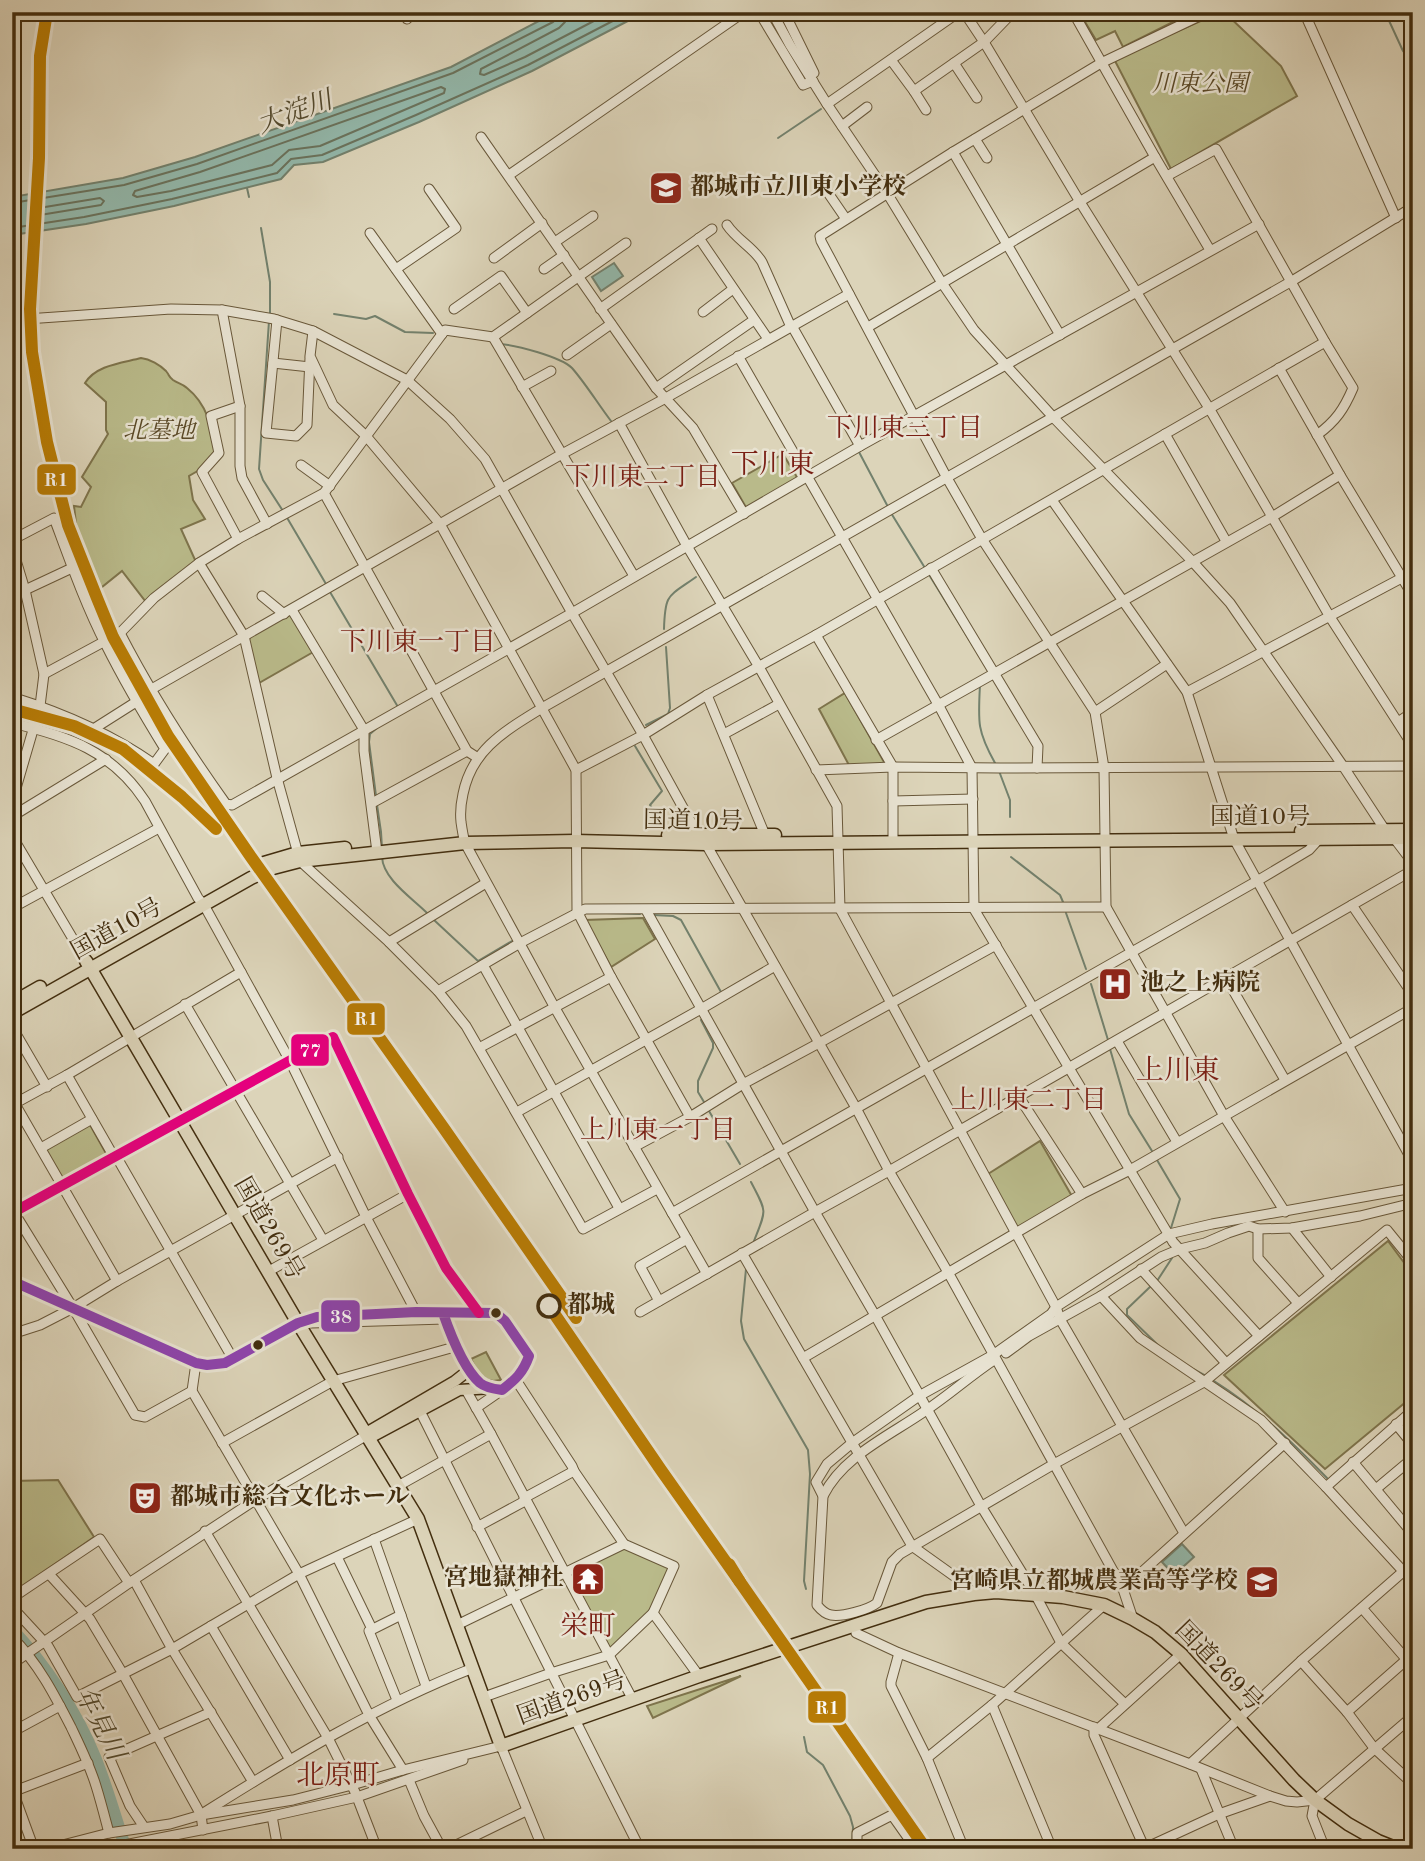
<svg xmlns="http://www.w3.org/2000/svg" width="1425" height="1861" viewBox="0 0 1425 1861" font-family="'Old Standard TT','Noto Serif JP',serif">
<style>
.green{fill:#b9ba8a;stroke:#7e744c;stroke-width:2}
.water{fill:#93b8ab;stroke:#73816d;stroke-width:2}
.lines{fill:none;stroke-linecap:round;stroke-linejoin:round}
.shore{stroke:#6b735d;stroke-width:2}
.stream{stroke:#73816d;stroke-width:2}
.river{stroke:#93b8ab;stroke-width:12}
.minor-casing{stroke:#69583a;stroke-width:11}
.major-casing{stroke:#432e0f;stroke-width:13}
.highway-casing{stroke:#432e0f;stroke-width:15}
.minor{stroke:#e8e3d2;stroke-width:9}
.major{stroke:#dcd4b9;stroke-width:10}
.highway{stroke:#dcd4b9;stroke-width:12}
.rail-casing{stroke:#432e0f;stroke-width:4.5}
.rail{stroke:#e8e3d2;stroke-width:2;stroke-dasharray:5;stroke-linecap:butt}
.bus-1-casing{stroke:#e8e3d2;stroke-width:16}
.bus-2-casing{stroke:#e8e3d2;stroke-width:16}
.bus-1{stroke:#8e44ad;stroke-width:10}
.bus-2{stroke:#e5007d;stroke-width:10}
.rail-1-casing{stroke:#e8e3d2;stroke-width:18}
.rail-1{stroke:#b87c05;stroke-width:12}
.stop-dot{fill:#e8e3d2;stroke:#432e0f;stroke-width:3.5}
.bus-dot{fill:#432e0f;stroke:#e8e3d2;stroke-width:2.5}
.labels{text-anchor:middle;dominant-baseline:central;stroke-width:5;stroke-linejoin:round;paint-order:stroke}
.park-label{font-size:24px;font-style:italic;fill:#5b4a28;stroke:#e8e3d2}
.poi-label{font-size:24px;font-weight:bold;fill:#432e0f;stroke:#e8e3d2;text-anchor:start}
.street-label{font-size:24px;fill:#432e0f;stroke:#e8e3d2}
.stop-label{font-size:24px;font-weight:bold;fill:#432e0f;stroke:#e8e3d2;text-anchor:start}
.water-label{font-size:26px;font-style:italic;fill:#534a2e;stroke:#e8e3d2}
.neighbourhood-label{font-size:26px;fill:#7a1f14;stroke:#e8e3d2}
.quarter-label{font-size:28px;fill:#7a1f14;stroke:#e8e3d2}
.line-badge{stroke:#e8e3d2;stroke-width:2.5}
.badge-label{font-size:19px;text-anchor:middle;font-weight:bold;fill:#fff}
</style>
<rect width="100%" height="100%" fill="#dcd4b9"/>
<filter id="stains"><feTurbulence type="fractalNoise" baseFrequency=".00286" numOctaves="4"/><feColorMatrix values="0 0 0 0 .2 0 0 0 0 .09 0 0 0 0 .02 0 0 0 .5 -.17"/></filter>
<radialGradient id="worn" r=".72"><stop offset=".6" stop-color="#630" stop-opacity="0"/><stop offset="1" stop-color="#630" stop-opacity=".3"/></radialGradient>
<g class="green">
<path d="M1079,12H1193L1123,47L1115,31L1096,40Z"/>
<path d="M1221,12H1224L1281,66L1297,96L1171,169L1114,59Z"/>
<path d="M141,358C150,359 160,365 166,371C170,376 168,376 173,380C177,383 183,384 187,388C207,404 213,428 215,453L201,469L189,476L193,500L205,519L181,529L196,562L146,602L122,571L97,591L78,541L74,506L81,507L91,487L82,477L108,434L106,430V402L85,383C96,365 122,363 141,358Z"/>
<path d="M783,454L798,479L747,509L732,483Z"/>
<path d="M290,614L315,651L259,683L248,641L251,636Z"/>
<path d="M845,693L884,762L883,766L850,767L819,709Z"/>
<path d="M643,918L655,939L611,967L585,920Z"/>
<path d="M89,1123L108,1157L63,1181L44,1148Z"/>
<path d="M1040,1141L1073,1198L1018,1229L988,1174Z"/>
<path d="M1388,1241L1411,1272L1407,1279L1413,1286V1396L1325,1469L1224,1375Z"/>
<path d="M486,1352L501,1380L493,1381L481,1378L471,1359Z"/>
<path d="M58,1480L94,1537L12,1594V1481Z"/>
<path d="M624,1544L674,1566L653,1613L609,1655L564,1573Z"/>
<path d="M741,1676L653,1718L647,1706Z"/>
</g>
<g class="water">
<path d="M556,12H645L532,71L419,122L323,162L294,165L281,179L174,206L86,224L12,235V197L123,178L195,157L451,67Z"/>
<path d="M614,263L623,276L601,291L592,277Z"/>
<path d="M1182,1544L1194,1557L1174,1575L1162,1562Z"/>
</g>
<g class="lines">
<g class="shore">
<path d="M566,12L565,22L559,28L481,69L480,74L484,75L525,57L611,12"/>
<path d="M441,87L445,89L444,93L320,146L289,150L272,165L171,191L137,197L133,195L135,191L200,172Z"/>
<path d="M100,198L104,201L101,205L40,215L36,213L39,208Z"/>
<path d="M12,203L124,185L197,164L453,73L553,22L557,18V12"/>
<path d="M12,228L84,217L172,199L277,173L291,159L322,155L416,115L528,65L630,12"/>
</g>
<g class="stream">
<path d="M1385,12L1403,51L1413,64"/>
<path d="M778,138L821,109"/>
<path d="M247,188L249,197"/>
<path d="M261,228L270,282V315"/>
<path d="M334,314L366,319L375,316L405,332L433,333"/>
<path d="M269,321L259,469L263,480L283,511"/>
<path d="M500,344C516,345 561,357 572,368C586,384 598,404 611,421"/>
<path d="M859,452L887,505"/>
<path d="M891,513L925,568"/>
<path d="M286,516L326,584"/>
<path d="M928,573L975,649"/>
<path d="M330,592L398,707"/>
<path d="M664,629C665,593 668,597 696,577"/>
<path d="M980,685C978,722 977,731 995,763"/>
<path d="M646,725L668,714L670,708L666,647"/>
<path d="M635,746L662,791L650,805L663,825"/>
<path d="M999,771L1010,800V817"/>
<path d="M376,796L369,742L370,734L377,728"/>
<path d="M377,805L381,832L382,848"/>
<path d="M382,857C383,879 412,898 427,913"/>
<path d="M1011,857L1060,895L1063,902"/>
<path d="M606,913L640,914"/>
<path d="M1066,913L1086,969"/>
<path d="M653,915L673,916L681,920L721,992"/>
<path d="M434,920L478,961L512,941"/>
<path d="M1091,984L1108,1040"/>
<path d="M701,1020L713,1043V1048L698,1081V1092L704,1102"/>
<path d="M1110,1049L1129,1114L1152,1151"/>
<path d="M709,1111L740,1164"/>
<path d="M1157,1160L1180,1199L1171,1228"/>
<path d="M751,1182C767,1213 767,1208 754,1241"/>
<path d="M746,1269L741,1321L744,1339L808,1450L810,1474L804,1581L806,1589"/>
<path d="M1157,1281L1172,1258"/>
<path d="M1152,1285L1127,1309V1315L1159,1346"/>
<path d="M1193,1369L1206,1376"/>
<path d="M1214,1381C1257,1408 1291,1441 1327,1478"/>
<path d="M804,1737L807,1752L823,1765L850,1816L853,1827L852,1849"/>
</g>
<path class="river" d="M12,1629C45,1664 77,1712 95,1757C106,1784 114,1812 123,1840L128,1849"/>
<g class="minor-casing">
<g id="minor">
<path d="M403,12L407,19"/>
<path d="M759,12L803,85L813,81"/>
<path d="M772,12L790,45L827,104L887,193L942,283L974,330L1053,417L1192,561L1230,603L1343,766L1385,830L1394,838L1413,863"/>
<path d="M784,12L814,73"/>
<path d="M964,12L984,42L1080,202L1209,408L1330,617L1413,746"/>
<path d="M1073,12L1155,157L1210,250"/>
<path d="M1208,12L1101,63L953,152L820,236L821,241L947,478L982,539L1095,712L1104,768L1106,907L1224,1116L1285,1212"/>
<path d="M1304,12L1396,218"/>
<path d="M891,60L914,91L984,42L1013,12"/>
<path d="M954,63L977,98"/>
<path d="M914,91L926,110"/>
<path d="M827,104L959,12"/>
<path d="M842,126L867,107"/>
<path d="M481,137L656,388L693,428L744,514"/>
<path d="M975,139L987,158"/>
<path d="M953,152L1060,335"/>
<path d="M509,175L744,12"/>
<path d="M1167,176L1216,149L1325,342L1353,388C1344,409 1336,421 1317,435"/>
<path d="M824,187L846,219"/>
<path d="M727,225C737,240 753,247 762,262L791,327"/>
<path d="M370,233L442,334"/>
<path d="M699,238L768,339"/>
<path d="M555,242L593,216"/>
<path d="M494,258L542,223"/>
<path d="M396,269L456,228L429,189"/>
<path d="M544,269L564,255"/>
<path d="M454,309L501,276L527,313"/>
<path d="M600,309L712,229"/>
<path d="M222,310L240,406V466L242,478L267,524"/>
<path d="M703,312L733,289"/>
<path d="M12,320L171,309L222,310L274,319L313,331L407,380L450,419L485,459L572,613L643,735L698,835L706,844L856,1108L889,1171L949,1274L1112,1569L1123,1589L1133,1619"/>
<path d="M277,320L266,433L296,436L307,425L310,358"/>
<path d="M792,326L860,446"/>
<path d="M868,327L1155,157"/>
<path d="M313,331L310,356L333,405L366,436L440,524L576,770L577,911L611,977L690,1117"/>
<path d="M493,337L634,576"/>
<path d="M567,355L611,324"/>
<path d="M738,356L939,706L972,768L974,909L1173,1242L1259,1336"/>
<path d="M273,363L310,367"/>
<path d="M1279,368L1340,475L1413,596"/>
<path d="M522,387L551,371"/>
<path d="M656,388L754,320"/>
<path d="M619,423L687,546L759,667L837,806L840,909L1056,1307L1060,1319L1184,1533"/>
<path d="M1165,434L1226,541"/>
<path d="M301,465L330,486"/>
<path d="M324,493L467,751L478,758"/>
<path d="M1052,500L1187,692L1234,839L1413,1162"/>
<path d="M238,539L202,472L219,453L211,416L240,406"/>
<path d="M12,540L54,518C70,561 85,604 106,645C124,681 144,715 165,749L154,764C110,733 63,713 12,697"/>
<path d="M12,547L25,590L44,674L40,706L12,802"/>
<path d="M199,563L244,636L277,778L300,861L389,942L438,991L466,1026L583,1229L657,1189"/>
<path d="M931,568L1038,746L1037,768"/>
<path d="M25,590L72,568"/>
<path d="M262,596L284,614"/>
<path d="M292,610L364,730V751L377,852"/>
<path d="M120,633C152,695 186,748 226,804L232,805L572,613L860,446L1259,224"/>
<path d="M816,635L893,767V842"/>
<path d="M44,674L120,633L154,598L199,563L238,539L324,493L445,330L493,337L626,243"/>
<path d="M150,690L562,454L664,399L849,294"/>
<path d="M1187,692L1413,572"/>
<path d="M707,695L765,835"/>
<path d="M1095,712L1167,664"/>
<path d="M1398,722L1413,712"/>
<path d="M12,723C68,736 112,751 145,801L198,898L204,905L290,1061L366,1217L416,1312"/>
<path d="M95,728L136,702"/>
<path d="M724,734L779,704"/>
<path d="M876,740L1272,517L1340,475"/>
<path d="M576,770L643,735L707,695L816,635L1325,342"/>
<path d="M816,770L893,767L1000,768L1413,766"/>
<path d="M893,801L973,799"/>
<path d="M372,803L467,751"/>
<path d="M12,814H16L106,759"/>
<path d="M12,836L86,961"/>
<path d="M1352,905L1413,995"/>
<path d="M12,908L159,828"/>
<path d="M646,910L815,1212L876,1317L981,1506L1035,1594L1061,1643L1125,1704"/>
<path d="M389,942L486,883"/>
<path d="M483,965L619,1208"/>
<path d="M1226,978L1285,1080"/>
<path d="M438,991L520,943L585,909L1106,907"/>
<path d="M185,1004L323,1240"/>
<path d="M12,1027L47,1087"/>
<path d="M1117,1041L1177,1142"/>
<path d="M479,1048L611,977"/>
<path d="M67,1075L114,1157"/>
<path d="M1019,1097L1082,1194"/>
<path d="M15,1104L117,1281"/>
<path d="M12,1105L67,1075L241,972"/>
<path d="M517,1112L701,1009L775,966"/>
<path d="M634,1147L690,1117L743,1084L819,1043L996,945"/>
<path d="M41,1148L92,1119"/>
<path d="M116,1156L233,1359"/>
<path d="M1413,1188L1212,1224L1169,1234L1056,1307L1051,1314L993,1355L919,1396L852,1443L827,1464L816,1482L823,1496L817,1605C821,1610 825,1614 831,1615C842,1617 868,1610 877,1603L892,1562L900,1554L1054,1464L1204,1382L1387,1230L1413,1262"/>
<path d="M12,1209L73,1308L135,1415L145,1417L192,1391"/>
<path d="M12,1213L333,1037L408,1194L446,1268L479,1313"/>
<path d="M672,1213L1257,881L1309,850L1319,839V836"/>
<path d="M1292,1228L1331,1277"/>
<path d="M1258,1229V1258L1298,1303"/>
<path d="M742,1253L912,1546L961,1581L974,1594"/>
<path d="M1141,1269L1226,1363"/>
<path d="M269,1271L408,1194"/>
<path d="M707,1274L555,1008L465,843C463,836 462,829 461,822C460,813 461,803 463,794C472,749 505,731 542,708L1292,281L1413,207"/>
<path d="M12,1281L196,1363L207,1365L225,1363L298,1323L317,1317L416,1312L496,1313L505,1321L529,1356C523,1373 515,1380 502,1390C495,1389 486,1388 480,1383C464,1369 450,1333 443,1313"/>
<path d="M1101,1296L1140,1338L1261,1420L1326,1487L1413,1582"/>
<path d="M659,1301L640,1266L687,1239"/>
<path d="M640,1312L815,1212L889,1171L1413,870"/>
<path d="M311,1323L445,1319"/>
<path d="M12,1334L40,1325L73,1308L117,1281L338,1157"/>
<path d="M1006,1353L1029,1336L1101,1296L1161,1257L1180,1249L1205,1243L1228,1233L1249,1226L1258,1229L1292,1228L1360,1216L1413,1203"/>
<path d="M803,1358L1082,1194L1130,1170L1413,1008"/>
<path d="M196,1363L192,1391L299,1574L369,1715L403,1770"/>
<path d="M466,1390L491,1434L633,1700"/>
<path d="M476,1408L502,1390"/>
<path d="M420,1411L640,1849"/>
<path d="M1396,1424L1413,1445"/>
<path d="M222,1443L333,1381L458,1346"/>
<path d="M1353,1462L1413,1534"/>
<path d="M398,1486L491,1434"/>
<path d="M1326,1487L1413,1410"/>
<path d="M1376,1489L1413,1458"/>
<path d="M823,1496C843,1456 889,1436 925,1411C949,1395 970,1376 994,1360"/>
<path d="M524,1498L574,1471"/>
<path d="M477,1527L525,1501"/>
<path d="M205,1531L328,1738L355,1792L377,1849"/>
<path d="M374,1539L426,1686"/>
<path d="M337,1557L372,1629"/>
<path d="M49,1574L90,1619L123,1674L201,1815L203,1830"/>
<path d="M134,1580L172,1649L253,1782"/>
<path d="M1123,1589L1285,1443"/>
<path d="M12,1598L100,1539L129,1583"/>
<path d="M12,1607L48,1646L77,1697L172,1649L299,1574L418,1519"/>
<path d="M1362,1608L1413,1667"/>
<path d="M653,1613L699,1676"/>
<path d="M457,1625L624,1544"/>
<path d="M211,1626L290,1760"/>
<path d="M856,1633L899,1653L1190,1764L1270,1796L1286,1801L1297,1802L1315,1800"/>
<path d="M12,1637C38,1663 54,1694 71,1727C80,1746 90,1766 96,1786C101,1802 105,1818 109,1833"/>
<path d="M899,1653L891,1682V1686L927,1758L964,1849"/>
<path d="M1301,1661L1347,1712L1374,1748L1413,1784"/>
<path d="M12,1664L129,1583L255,1500L367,1435"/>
<path d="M484,1697L551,1673L609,1655L653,1613L674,1566L624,1544L574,1471L572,1466L516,1380"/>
<path d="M397,1700L369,1631L401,1615"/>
<path d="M992,1705L1052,1849"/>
<path d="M1347,1712L1413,1654"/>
<path d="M1094,1727V1735L1145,1849"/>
<path d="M1098,1729L1181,1654"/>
<path d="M12,1732L60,1706"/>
<path d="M501,1746L543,1849"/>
<path d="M927,1758L992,1705L1104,1605"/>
<path d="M1190,1764L1301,1661L1413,1563"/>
<path d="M1201,1769L1234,1849"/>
<path d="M409,1780L424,1816L442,1849"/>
<path d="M12,1789L34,1849"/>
<path d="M12,1792L88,1763"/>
<path d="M205,1812C291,1758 378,1705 473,1668"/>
<path d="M272,1816L278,1849"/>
<path d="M144,1827L130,1806L109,1757L211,1712"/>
<path d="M47,1849L109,1833L170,1824L201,1815L293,1800L352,1785L403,1770L501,1746"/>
<path d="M104,1849L272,1816L357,1797L463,1760"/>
<path d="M448,1849L526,1811"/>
<path d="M857,1849V1833L892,1815L916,1849"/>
<path d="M903,1849L912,1843"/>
<path d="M1143,1849L1219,1814L1270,1796"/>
<path d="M1325,1849L1312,1816L1315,1800L1413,1716"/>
</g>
</g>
<g class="major-casing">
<g id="major">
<path d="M371,1430L455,1381L469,1370"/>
<path d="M367,1435H375L459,1390L493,1388"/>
</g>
</g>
<g class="highway-casing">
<g id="highway">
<path d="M1301,831L1413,830"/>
<path d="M668,835H775"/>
<path d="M264,863L298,853L345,848"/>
<path d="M86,961L298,1323L418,1519L501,1746L699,1676L926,1602L974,1594L996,1592L1063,1597L1104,1605L1133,1619L1155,1632L1181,1654L1294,1780L1315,1800L1348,1824L1378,1841L1398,1849"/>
<path d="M12,1003L40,987"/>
<path d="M12,1013L251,878L273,868L300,861L465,843L575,841L706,844L1413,838"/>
</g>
</g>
<use href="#minor" class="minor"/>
<use href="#major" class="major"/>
<use href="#highway" class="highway"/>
<g class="rail-casing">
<path id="rail" d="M47,12L40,56L39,158L30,309L32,352L47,442L68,525L97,598L113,637L168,736L251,857L443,1127L576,1318"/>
</g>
<use href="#rail" class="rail"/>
<g class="bus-1-casing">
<path id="bus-1" d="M12,1281L196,1363L207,1365L225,1363L298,1323L317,1317L416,1312L496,1313L505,1321L529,1356C523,1373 515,1380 502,1390C495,1389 486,1388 480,1383C464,1369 450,1333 443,1313"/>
</g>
<g class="bus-2-casing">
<path id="bus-2" d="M12,1213L333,1037L408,1194L446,1268L479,1313"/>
</g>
<use href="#bus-1" class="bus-1"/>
<use href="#bus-2" class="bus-2"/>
<g class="rail-1-casing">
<g id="rail-1">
<path d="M47,12L40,56L39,158L30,309L32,352L47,442L68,525L97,598L113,637L168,736L251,857L443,1127L576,1318"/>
<path d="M12,709L74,726L123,749L182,797L216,829"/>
<path d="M549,1306L661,1470L740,1582"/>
<path d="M729,1564L740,1582L926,1849"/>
</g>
</g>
<use href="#rail-1" class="rail-1"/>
</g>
<defs>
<g id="school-square" transform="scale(1.75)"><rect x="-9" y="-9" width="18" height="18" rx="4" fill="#8f2418" stroke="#e8e3d2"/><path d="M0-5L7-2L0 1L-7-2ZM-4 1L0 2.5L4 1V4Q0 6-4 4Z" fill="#fff"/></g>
<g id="hospital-square" transform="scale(1.75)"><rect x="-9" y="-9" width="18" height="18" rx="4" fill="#8f2418" stroke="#e8e3d2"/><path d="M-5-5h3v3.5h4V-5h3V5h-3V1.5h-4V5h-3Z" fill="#fff"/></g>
<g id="theatre-square" transform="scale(1.75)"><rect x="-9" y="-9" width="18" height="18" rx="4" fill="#8f2418" stroke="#e8e3d2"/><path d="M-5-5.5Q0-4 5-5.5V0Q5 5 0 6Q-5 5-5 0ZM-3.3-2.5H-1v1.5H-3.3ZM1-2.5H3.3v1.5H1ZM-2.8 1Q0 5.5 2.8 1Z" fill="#fff"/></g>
<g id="temple-square" transform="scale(1.75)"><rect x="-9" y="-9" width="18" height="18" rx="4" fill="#8f2418" stroke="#e8e3d2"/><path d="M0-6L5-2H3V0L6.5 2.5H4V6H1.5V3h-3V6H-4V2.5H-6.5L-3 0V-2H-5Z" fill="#fff"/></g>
</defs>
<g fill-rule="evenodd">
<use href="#school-square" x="666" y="188"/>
<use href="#hospital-square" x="1115" y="984"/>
<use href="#theatre-square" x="145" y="1498"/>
<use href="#temple-square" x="588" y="1579"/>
<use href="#school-square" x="1262" y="1582"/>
</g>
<circle class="stop-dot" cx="549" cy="1306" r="11"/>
<g class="bus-dot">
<circle cx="496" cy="1313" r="6"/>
<circle cx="258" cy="1345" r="6"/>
</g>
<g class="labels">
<g class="park-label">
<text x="1200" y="85">川東公園</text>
<text x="159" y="432">北墓地</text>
</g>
<g class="poi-label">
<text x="690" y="188">都城市立川東小学校</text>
<text x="1140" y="984">池之上病院</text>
<text x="170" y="1498">都城市総合文化ホール</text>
<text x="564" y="1579" text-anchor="end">宮地嶽神社</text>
<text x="1238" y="1582" text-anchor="end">宮崎県立都城農業高等学校</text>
</g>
<g class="street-label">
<text x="1260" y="818">国道10号</text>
<text transform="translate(693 822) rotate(1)">国道10号</text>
<text transform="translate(117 930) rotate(-29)">国道10号</text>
<text transform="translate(268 1229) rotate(60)">国道269号</text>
<text transform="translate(1218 1667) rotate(46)">国道269号</text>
<text transform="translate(572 1699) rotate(-20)">国道269号</text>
</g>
<g class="stop-label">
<text x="567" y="1306">都城</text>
</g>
<g class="water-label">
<text transform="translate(295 113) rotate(-20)">大淀川</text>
<text transform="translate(99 1724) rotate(63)">年見川</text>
</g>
<g class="neighbourhood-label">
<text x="905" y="429">下川東三丁目</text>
<text x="643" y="478">下川東二丁目</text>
<text x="418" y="643">下川東一丁目</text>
<text x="1029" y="1101">上川東二丁目</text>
<text x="658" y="1131">上川東一丁目</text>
</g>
<g class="quarter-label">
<text x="773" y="466">下川東</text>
<text x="1178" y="1072">上川東</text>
<text x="588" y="1628">栄町</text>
<text x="338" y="1777">北原町</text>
</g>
</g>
<g class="line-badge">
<rect x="36" y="463" width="41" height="33" rx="7" fill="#b87c05"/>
<rect x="346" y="1002" width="40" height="34" rx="7" fill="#b87c05"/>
<rect x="290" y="1033" width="40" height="34" rx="7" fill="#e5007d"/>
<rect x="320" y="1299" width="41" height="34" rx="7" fill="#8e44ad"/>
<rect x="807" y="1690" width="40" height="34" rx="7" fill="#b87c05"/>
</g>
<g class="badge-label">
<text x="56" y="486">R1</text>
<text x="366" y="1025">R1</text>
<text x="310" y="1057">77</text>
<text x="341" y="1323">38</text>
<text x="827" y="1714">R1</text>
</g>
<rect width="1425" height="1861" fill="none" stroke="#dcd4b9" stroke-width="42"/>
<rect x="14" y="14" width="1397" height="1833" fill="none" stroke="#432e0f" stroke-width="3.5"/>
<rect x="21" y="21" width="1383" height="1819" fill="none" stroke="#432e0f" stroke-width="2"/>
<rect width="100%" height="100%" filter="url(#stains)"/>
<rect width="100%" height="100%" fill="url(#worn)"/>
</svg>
